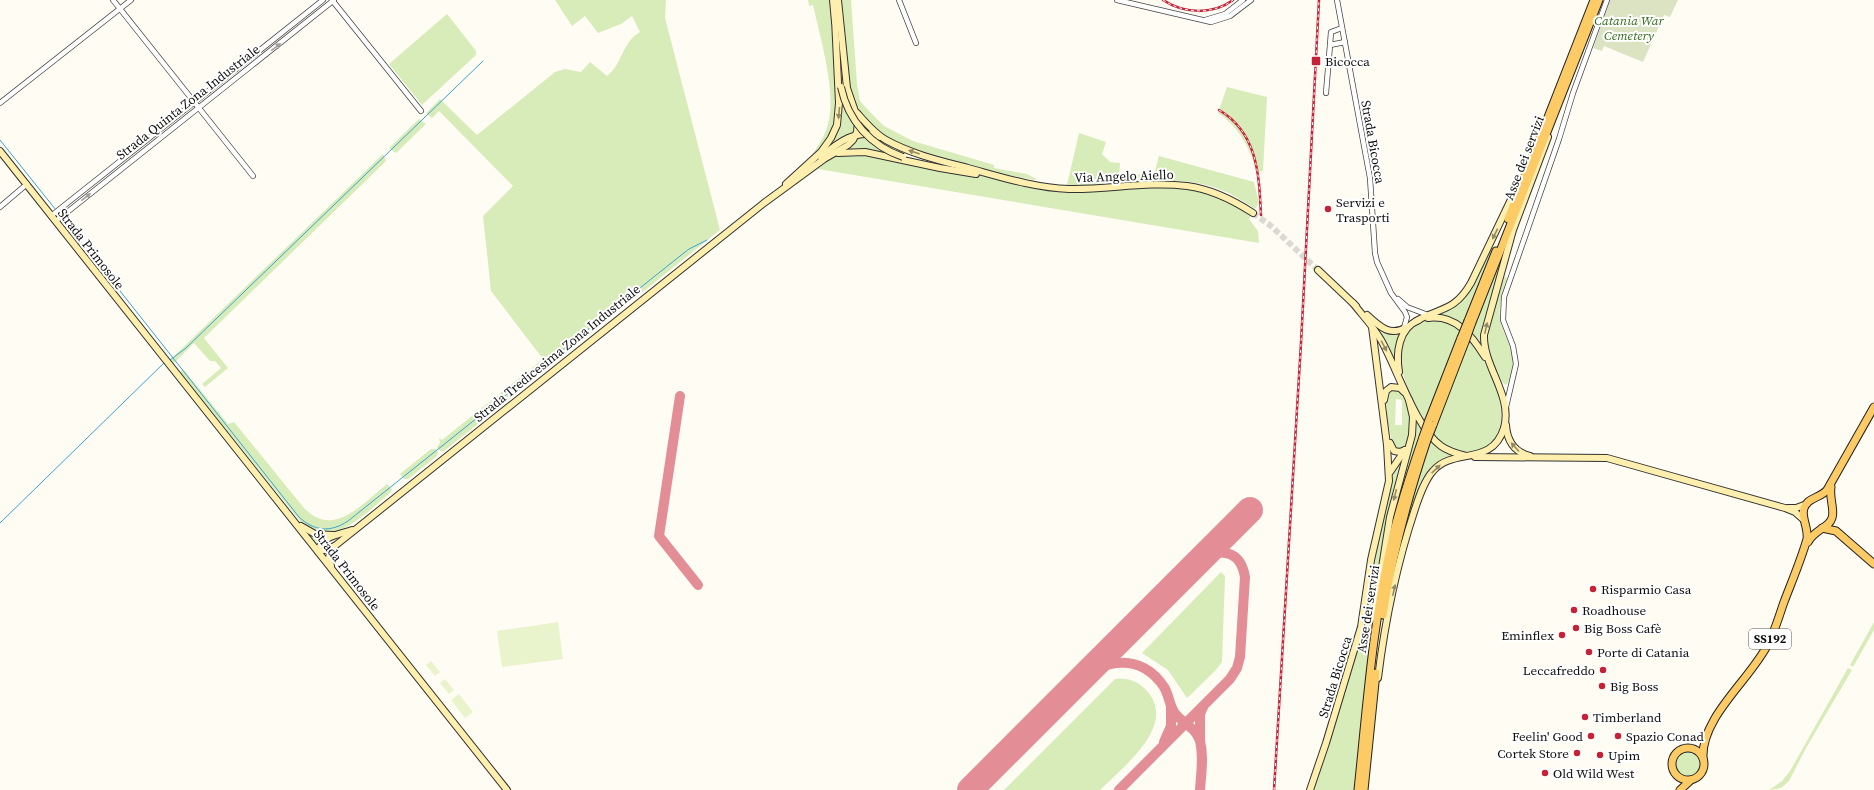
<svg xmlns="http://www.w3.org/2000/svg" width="1874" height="790" viewBox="0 0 1874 790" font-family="'Source Serif 4',serif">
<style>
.green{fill:#d8ecba;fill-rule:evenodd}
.cemetery{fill:#dbe3c2}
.pitch{fill:#e9f3cc}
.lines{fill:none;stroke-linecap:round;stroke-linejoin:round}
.stream{stroke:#39a3d3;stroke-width:1}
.taxiway{stroke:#e38e96;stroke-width:10}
.runway{stroke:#e38e96;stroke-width:26}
.secondary-tunnel{stroke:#dbd9d1;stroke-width:6;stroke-dasharray:6 3;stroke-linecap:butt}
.street-casing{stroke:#434343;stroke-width:6}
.secondary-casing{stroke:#323232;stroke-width:8}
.primary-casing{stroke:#212121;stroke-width:9}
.street{stroke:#fff;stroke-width:4.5}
.secondary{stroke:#ffefae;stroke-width:6}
.primary{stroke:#fdcb65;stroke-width:7}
.rail-casing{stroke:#c72138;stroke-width:2.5}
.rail{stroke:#fff;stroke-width:1;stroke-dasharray:3;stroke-linecap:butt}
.secondary-bridge-casing{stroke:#323232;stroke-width:8;stroke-linecap:butt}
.primary-bridge-casing{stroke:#212121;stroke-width:9;stroke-linecap:butt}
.secondary-bridge{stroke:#ffefae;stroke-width:6}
.primary-bridge{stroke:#fdcb65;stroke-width:7}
.oneway{fill:#9f9f9f}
.oneway2{fill:#938b67}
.poi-dot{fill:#c72138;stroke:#fff;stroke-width:1.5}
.labels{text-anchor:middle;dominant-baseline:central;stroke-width:4;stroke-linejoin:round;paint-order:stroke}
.shield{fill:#fff;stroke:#585858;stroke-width:1}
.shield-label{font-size:12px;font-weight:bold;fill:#101010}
.park-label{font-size:13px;font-style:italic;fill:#346c1c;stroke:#fff}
.poi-label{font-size:13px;fill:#101010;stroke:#fff;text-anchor:start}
.street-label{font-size:13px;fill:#101010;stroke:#fff}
</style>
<rect width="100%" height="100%" fill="#fffcf3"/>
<g class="green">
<path d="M555,0H666L665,18L720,230L444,451H440L437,447L440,443L439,438L442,440L543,359L491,291L483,216L513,186L439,111L432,118L426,113L440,99L477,135L555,72L565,69L581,72L590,62L607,76C622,65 622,42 640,32L632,16L621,24L598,33L585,16L572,26Z"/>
<path d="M808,0H830L838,108L832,132L819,151L805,164C815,151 824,139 828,124C837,93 820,37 813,5L809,6Z"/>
<path d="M840,0H851L857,84L860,101L870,112L884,126L913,141L994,165V168L1027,174L1036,179L1034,180C990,171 876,153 856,108C847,87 847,64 845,42C844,28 842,14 840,0Z"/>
<path d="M447,14L476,51V55L422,105L389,64Z"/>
<path d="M1227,87L1267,97L1263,171L1257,172C1249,147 1240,128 1218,113Z"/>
<path d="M840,92L846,110L857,128L854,135L823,153L833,138Z"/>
<path d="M419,119L426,124L396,153L389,148Z"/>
<path d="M1079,133L1106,142L1102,154L1110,162L1120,163L1119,181L1093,185H1067Z"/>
<path d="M870,135L938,162L905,154L902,158L841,150L856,137Z"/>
<path d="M849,152L977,175L1057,192H1090L1168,187L1186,188L1201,191L1228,201L1252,214L1249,219L1258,231L1259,243L818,169L779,197L833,156Z"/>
<path d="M383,154L386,161L382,165L204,338L228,368L205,387L202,384L221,368L215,361H210L194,343L173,364L170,360Z"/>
<path d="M1159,156L1254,182L1259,203L1255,209C1247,204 1238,198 1229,193C1196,177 1159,180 1124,182L1121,175L1154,174Z"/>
<path d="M1502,224L1465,318L1474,328L1508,242L1483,350C1470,334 1461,318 1440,315L1458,305L1470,290Z"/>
<path d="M1505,276L1507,279C1503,292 1498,305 1500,318C1503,338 1520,355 1511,375C1510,379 1509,383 1505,385L1501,381L1494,365L1487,341L1489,325Z"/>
<path d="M1428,320C1440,318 1456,325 1467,336C1485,354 1509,405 1499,430C1489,455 1462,458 1443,445C1431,435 1420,416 1415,404C1401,375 1386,334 1428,320Z"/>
<path d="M1383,331L1394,334H1401L1395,359L1382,336Z"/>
<path d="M183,369L228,424L234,422L304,508C334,539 363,503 387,484L392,489L390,493C373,507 344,537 321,533C315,532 309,528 304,526L180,372Z"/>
<path d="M1392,389L1401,391C1412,413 1412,422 1407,446L1399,450L1393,447C1390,429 1382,406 1389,390ZM1396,399L1402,400V425H1395Z"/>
<path d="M1415,415L1423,428L1459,456L1430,472L1391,585L1420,435L1403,487L1388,543L1393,511L1415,433Z"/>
<path d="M431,449H435L438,452L437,456L408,479H404L400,474Z"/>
<path d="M1404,454C1372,566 1367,676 1356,790H1312L1329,743L1358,648L1363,630L1374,556L1395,468Z"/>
<path d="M307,534L322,538L323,539L318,546Z"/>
<path d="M1221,572L1225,576L1222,662L1215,671L1187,698L1168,670L1142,653Z"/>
<path d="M1874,622V630L1853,667L1850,665Z"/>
<path d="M1848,668L1852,670L1806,748L1789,781L1781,788L1769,790L1782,781L1790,771Z"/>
<path d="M1115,679C1126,677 1138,681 1146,690C1179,725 1123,767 1100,790H1004Z"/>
<circle cx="1688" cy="764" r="13"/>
</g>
<path class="cemetery" d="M1610,0H1678L1670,17L1664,15L1643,62L1604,46L1602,51L1593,48Z"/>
<g class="pitch">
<path d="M558,622L563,659L502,667L497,631Z"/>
<path d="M431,661L440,672L435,676L426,665Z"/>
<path d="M445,679L454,690L449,694L440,683Z"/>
<path d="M459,694L473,712L465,718L451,700Z"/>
</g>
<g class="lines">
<g class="stream">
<path d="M0,140L56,210"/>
<path d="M63,219L299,517C314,531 330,533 348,521L675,260L689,249L707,240"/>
<path d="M170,360L186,348L483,61"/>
<path d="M0,523L165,362"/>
</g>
<g class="taxiway">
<path d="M680,396L659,536L698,585"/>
<path d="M1077,683C1104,658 1141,653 1164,687C1169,695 1169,704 1174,712C1182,724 1196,727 1200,741C1204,757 1201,774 1200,790"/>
<path d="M1200,740V714L1203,707"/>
<path d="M1164,742L1171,726V707"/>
<path d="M1119,790L1230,679L1237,668L1240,657L1245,577C1241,553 1225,548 1204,556"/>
</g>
<path class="runway" d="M970,790L1250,510"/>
<path class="secondary-tunnel" d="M1253,213L1271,226L1318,270"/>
<g class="street-casing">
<g id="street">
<path d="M113,0L253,176"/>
<path d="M332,0L421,111"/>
<path d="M899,0L916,43"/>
<path d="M1117,0L1211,22L1230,16L1251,0"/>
<path d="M1337,0L1370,178L1375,253L1377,262L1391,293L1405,312L1407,317L1404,328"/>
<path d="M1205,20L1225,14L1243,0"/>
<path d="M1342,28L1331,32L1330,45L1345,42"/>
<path d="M1326,93L1330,45"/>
<path d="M0,103L131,0"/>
<path d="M0,207L27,184"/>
<path d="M51,216L323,0"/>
<path d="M56,221L334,0"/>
<path d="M1398,299L1407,307L1428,315"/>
<path d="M1506,407L1516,364L1513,346L1503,320L1504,297L1559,139L1573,93L1607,0"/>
</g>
</g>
<g class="secondary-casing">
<g id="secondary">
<path d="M833,0L835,22"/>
<path d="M857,113C865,122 875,134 886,140C911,154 941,161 968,168C1001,177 1035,188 1069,189C1108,190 1147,181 1187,186C1211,189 1233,200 1253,213"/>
<path d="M0,151L507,790"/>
<path d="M838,153L865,152L940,168L976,174"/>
<path d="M821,157C837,143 858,127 880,137"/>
<path d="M786,184L821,152L831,138L837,125L839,103L835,19"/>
<path d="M1318,270L1356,306"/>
<path d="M1353,303C1362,315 1373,326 1381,340C1397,368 1415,427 1441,446C1448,451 1458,454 1466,456"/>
<path d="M1367,315C1380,327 1390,337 1407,327"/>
<path d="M1428,318C1456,314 1472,336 1485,357"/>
<path d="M1416,321C1441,307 1454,312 1471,283L1515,191"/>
<path d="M1399,372C1396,354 1398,328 1419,320"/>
<path d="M1384,400L1386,391L1391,387L1400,388L1404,392"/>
<path d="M1506,425C1507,440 1514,452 1530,456"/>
<path d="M1390,443L1394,451L1400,452L1405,450"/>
<path d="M1475,457L1607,458L1785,508L1795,512L1804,520"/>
<path d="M1390,472L1405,450"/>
<path d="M1788,508H1796L1807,504"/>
<path d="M301,526L315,534L333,535"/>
<path d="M318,551L329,549L336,545L764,203L824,159L848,145L853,140L857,132L858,120L847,88L838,0"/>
<path d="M318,551C323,535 338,535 352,530"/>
<path d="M331,566L329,557L334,547"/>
<path d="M1374,618L1390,517L1412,435L1413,417L1409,400"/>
<path d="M1378,678C1385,621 1397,563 1415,509C1419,497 1424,481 1433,471C1453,447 1492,467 1504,428C1513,395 1483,367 1484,335L1513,230L1548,137"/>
<path d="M1310,790L1326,743L1361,627L1371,560L1389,481L1387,445L1372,327"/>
</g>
</g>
<g class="primary-casing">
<g id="primary">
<path d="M1508,219L1594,0"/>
<path d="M1468,321L1496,251"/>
<path d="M1471,325L1599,0"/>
<path d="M1429,420L1461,338"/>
<path d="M1433,425L1465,342"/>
<path d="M1822,528L1836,531L1874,564"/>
<path d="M1808,542C1815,529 1829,528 1832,518C1835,510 1829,498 1831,487"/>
<path d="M1383,615C1392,555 1408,497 1427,440"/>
<circle cx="1688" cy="764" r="16"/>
<path d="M1703,758C1701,717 1750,680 1768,644C1775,631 1779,616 1784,602C1792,581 1801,560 1807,539C1809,526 1797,512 1808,502C1814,497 1822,496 1827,490L1874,407"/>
<path d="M1358,790C1367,705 1373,618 1393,535C1401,502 1412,469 1423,437"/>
<path d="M1364,790L1376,673"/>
<path d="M1680,790L1691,780"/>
</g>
</g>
<use href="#street" class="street"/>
<use href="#secondary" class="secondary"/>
<use href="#primary" class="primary"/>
<g class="rail-casing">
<g id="rail">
<path d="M1163,0C1184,14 1213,15 1233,0"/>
<path d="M1219,110C1258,133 1259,175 1261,215"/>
<path d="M1274,790L1301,343L1319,0"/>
</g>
</g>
<use href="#rail" class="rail"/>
<g class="secondary-bridge-casing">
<path id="secondary-bridge" d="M841,87C848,121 871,146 903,157"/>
</g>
<g class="primary-bridge-casing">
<g id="primary-bridge">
<path d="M1461,338L1468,321"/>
<path d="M1465,342L1471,325"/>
<path d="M1423,437L1429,420"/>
<path d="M1427,440L1433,425"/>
</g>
</g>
<use href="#secondary-bridge" class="secondary-bridge"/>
<use href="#primary-bridge" class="primary-bridge"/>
</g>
<defs><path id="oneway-solid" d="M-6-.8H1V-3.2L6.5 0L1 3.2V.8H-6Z"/></defs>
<g class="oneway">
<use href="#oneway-solid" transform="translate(276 47) rotate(-38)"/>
<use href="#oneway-solid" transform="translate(86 197) rotate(-38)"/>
</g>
<g class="oneway2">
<use href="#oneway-solid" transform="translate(839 113) rotate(95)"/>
<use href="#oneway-solid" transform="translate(914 152) rotate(-161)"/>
<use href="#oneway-solid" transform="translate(1495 234) rotate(116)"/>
<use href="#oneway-solid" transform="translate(1486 328) rotate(-77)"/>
<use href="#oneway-solid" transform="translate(1384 346) rotate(62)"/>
<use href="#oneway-solid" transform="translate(1515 447) rotate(-132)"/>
<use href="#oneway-solid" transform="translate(1436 469) rotate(-43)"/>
<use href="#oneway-solid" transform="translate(1395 495) rotate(104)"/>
<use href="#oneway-solid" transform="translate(1394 590) rotate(-78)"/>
</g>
<g class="poi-dot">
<rect x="1311" y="56" width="10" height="10" rx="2"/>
<circle cx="1328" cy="209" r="4"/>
<circle cx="1593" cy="589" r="4"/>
<circle cx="1574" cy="610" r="4"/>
<circle cx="1576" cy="628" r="4"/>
<circle cx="1562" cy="635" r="4"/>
<circle cx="1589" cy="652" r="4"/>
<circle cx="1603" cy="670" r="4"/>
<circle cx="1602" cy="686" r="4"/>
<circle cx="1585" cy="717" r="4"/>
<circle cx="1591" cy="736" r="4"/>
<circle cx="1618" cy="736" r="4"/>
<circle cx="1577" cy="753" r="4"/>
<circle cx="1600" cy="755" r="4"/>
<circle cx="1545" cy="773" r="4"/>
</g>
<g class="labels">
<rect class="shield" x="1749" y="629" width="42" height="20" rx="3"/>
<g class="shield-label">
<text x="1770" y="639">SS192</text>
</g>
<g class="park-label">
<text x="1629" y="20">Catania War<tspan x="1629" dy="15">Cemetery</tspan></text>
</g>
<g class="poi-label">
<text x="1325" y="61">Bicocca</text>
<text x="1336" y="202">Servizi e<tspan x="1336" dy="15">Trasporti</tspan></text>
<text x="1601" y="589">Risparmio Casa</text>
<text x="1582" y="610">Roadhouse</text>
<text x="1584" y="628">Big Boss Cafè</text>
<text x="1554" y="635" text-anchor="end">Eminflex</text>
<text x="1597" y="652">Porte di Catania</text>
<text x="1595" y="670" text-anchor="end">Leccafreddo</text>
<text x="1610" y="686">Big Boss</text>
<text x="1593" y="717">Timberland</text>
<text x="1583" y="736" text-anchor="end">Feelin' Good</text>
<text x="1626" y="736">Spazio Conad</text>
<text x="1569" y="753" text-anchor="end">Cortek Store</text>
<text x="1608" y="755">Upim</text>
<text x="1553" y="773">Old Wild West</text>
</g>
<g class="street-label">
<text transform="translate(188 102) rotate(-38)">Strada Quinta Zona Industriale</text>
<text transform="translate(1373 142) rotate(80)">Strada Bicocca</text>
<text transform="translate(1524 158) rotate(-69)">Asse dei servizi</text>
<text transform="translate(1124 176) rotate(-2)">Via Angelo Aiello</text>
<text transform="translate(91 249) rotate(52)">Strada Primosole</text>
<text transform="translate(557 353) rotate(-39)">Strada Tredicesima Zona Industriale</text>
<text transform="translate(347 570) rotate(52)">Strada Primosole</text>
<text transform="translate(1368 609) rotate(-81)">Asse dei servizi</text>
<text transform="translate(1335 677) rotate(-73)">Strada Bicocca</text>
</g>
</g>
</svg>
